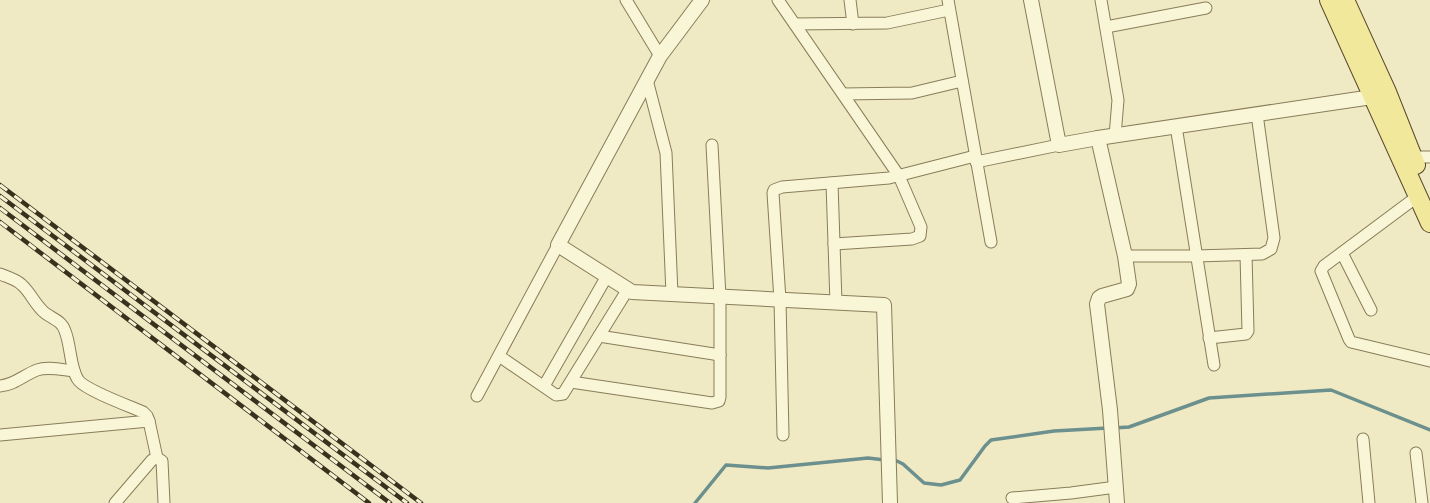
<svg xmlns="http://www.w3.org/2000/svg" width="1430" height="503" viewBox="0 0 1430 503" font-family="Merriweather,serif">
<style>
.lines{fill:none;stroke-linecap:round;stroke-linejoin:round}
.stream{stroke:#6c908e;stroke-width:3.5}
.minor-casing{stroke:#897c5a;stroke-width:13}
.tertiary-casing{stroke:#897c5a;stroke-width:16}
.primary-casing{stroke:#57492e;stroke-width:20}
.minor{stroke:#f9f6d7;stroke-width:11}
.tertiary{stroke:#f9f6d7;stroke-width:14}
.primary{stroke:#f2e89b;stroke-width:18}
.rail-casing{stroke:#39301e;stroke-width:4.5}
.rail{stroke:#f6f3d3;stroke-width:3;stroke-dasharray:9;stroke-linecap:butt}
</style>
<rect width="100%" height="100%" fill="#efeac3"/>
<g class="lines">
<g class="stream">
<path d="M1114,428L1129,427L1209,398L1331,390L1430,430"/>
<path d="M891,461H897L903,464L924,483L941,485L960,480L985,446L991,440L1054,431L1108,428"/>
<path d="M695,503L726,465L768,468L868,458L885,460"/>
</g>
<g class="minor-casing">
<g id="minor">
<path d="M626,0L660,56"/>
<path d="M778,0L899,176L921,227L920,236L912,239L834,244"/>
<path d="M850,0L853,24"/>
<path d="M948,0L991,242"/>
<path d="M1101,0L1118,100L1115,136"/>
<path d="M795,24L887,23L949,10"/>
<path d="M1106,27L1206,8"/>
<path d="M647,80L666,153L672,294"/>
<path d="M843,94L912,93L962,81"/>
<path d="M1176,126L1214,365"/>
<path d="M1412,157H1430"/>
<path d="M976,162L1059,145"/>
<path d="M832,183L836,303"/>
<path d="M1418,196L1324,266L1321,271L1349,339L1351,342L1430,361"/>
<path d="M1342,253L1371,310"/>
<path d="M1125,256H1196L1262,254L1271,249L1274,238L1257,114"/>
<path d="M0,274C7,277 16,279 22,285C31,293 35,305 45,313C53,319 62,321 65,331C71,345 70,370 79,381C88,391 129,406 143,412L147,416L149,421L157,458"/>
<path d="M599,336L720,355"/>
<path d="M1209,338L1246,334L1248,331L1246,255"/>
<path d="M499,356L556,395L563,394L628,289"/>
<path d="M571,382L712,403L719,401L720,397V297L712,145"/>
<path d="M0,386C14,385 24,375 37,370C48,366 63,370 74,371"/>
<path d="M544,386L607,276"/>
<path d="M477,396L558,245"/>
<path d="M0,435L149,421"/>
<path d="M783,435L780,300L773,193L774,190L782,187L889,178L975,156"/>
<path d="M1363,439L1369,503"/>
<path d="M1416,453L1422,503"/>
<path d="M1012,498L1071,493L1116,487"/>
<path d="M115,503L152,460L157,458L162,461L164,503"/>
</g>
</g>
<g class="tertiary-casing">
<g id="tertiary">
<path d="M702,0L660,56L558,245L632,292L884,305L890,503"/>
<path d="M1031,0L1059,145L1098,138L1125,256L1129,284L1127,289L1102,296L1099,298L1097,304L1110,410L1117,503"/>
<path d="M1098,138L1372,97"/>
</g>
</g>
<g class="primary-casing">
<g id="primary">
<path d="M1329,0L1430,223"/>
<path d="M1345,0L1387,92L1416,165"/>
</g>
</g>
<use href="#minor" class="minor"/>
<use href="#tertiary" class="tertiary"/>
<use href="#primary" class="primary"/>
<g class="rail-casing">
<g id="rail">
<path d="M0,185L421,503"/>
<path d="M0,196L407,503"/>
<path d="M0,208L390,503"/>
<path d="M0,222L369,503"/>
</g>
</g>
<use href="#rail" class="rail"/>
</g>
</svg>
